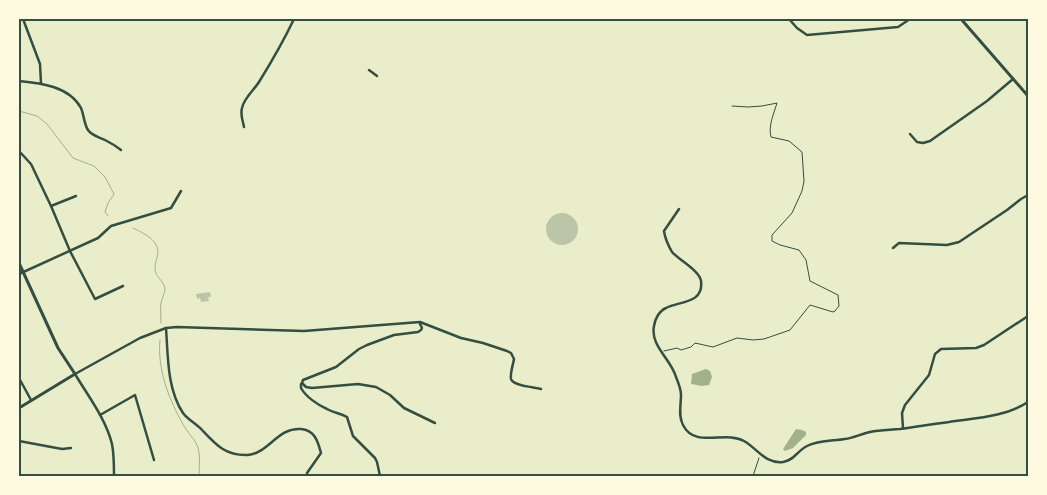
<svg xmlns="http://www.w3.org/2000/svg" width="1047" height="495" viewBox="0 0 1047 495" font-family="'Fira Sans Condensed',sans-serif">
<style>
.water{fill:#a3b18a}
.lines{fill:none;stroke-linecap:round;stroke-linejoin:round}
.stream{stroke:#a3b18a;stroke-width:1}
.building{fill:#bcc5a7}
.path{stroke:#344e41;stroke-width:1}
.minor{stroke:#344e41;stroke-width:2.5}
.tertiary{stroke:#344e41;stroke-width:3}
.neatline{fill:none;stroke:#344e41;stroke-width:2}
</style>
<rect width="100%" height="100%" fill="#e9edc9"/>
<g class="water">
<path d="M706,369L710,371L712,377L709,385L702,386L691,384L692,374Z"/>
<path d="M796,429L802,430L806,432V435L793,448L785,451L783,449Z"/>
</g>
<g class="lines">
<g class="stream">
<path d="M19,111L37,116L47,124L73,158L94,166L105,177L114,194L108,203L105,212L108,216"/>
<path d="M133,228C143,233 157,239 158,251C158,257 155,262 155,267C154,276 163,280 165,288C165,293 162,298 161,303C160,310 161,316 161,323"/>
<path d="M160,340C157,369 169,400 184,426C187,432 194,438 197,445C201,454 199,466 199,476"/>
</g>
</g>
<g class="building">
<circle cx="562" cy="229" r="16"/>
<path d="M210,292L211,297H208L209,301L201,302L200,298L197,299L196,294Z"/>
</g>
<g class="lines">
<g class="path">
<path d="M664,351L677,348L681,350L691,347L695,343L713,347L737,338L753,340L764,339L790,330L810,305L833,312L835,311L839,306L838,295L810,281L806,260L799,250L780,245L772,241V235L792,213L802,191L804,181L802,152L789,141L771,137C768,126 774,113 777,103L762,106L748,107L732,106"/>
<path d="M753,476L759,458"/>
</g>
<g class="minor">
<path d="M23,19L40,64L41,83"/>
<path d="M789,19L797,28L807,35L898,27L910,19"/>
<path d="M369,70L377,76"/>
<path d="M19,81C40,83 69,86 81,108C84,115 84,124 88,130C92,136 99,137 105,140C111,143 116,146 121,150"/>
<path d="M244,127C243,121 240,115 242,108C244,98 254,90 259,82C272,61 284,40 294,19"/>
<path d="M910,134L917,142L923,143L930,141L987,101L1013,79"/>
<path d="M19,151L31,164L51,206L70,251L95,299L123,286"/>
<path d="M51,206L76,196"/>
<path d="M679,209L664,231C665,239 668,245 672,252C679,260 700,271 701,281C704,304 679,301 666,308C659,311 655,319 654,326C650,346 671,359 676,377C678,382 681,389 681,395C681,405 678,416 683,425C695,449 725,430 744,441C758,449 765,464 783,462C795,460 797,451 807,446C818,440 833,441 845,439C853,438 861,434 870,432C880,430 890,430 900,429C916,427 932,424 949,422C976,418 1005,417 1028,402"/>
<path d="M893,248L899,243L947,245L959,242L1007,210L1021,199L1028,195"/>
<path d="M19,274L98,238L111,226L171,208L181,191"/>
<path d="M420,324L422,328L421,330L418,332L394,335L367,345L359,349L336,367L303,380L302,383L306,387L312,388L358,384L376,387L390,395L404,408L435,423"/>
<path d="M166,328C168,356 167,389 183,413C188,420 197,424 203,431C216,445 226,456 248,455C269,453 278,427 301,429C315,430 318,442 321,453L307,473V476"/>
<path d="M19,378L31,400"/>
<path d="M301,384V388C306,397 318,405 327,409C334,413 340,413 347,417L353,436L375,458L377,462L380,476"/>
<path d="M100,415L135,395L154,460"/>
<path d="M903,428L902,413L905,405L929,375L935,354L941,349L976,348L984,345L1028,316"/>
<path d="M19,441L62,449L71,448"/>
<path d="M114,476C114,466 114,454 112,444C106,419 88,396 75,374L140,338L166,328L177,327L304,331L420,322L461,338L483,343L507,351L511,353L514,359C513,365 510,373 511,379C513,386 534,387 541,389"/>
</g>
<g class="tertiary">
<path d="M961,19L1028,96"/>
<path d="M19,263L58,348L75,374L19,408"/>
</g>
</g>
<rect width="1047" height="495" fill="none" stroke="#fefae0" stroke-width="40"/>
<rect x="20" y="20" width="1007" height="455" class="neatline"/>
</svg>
